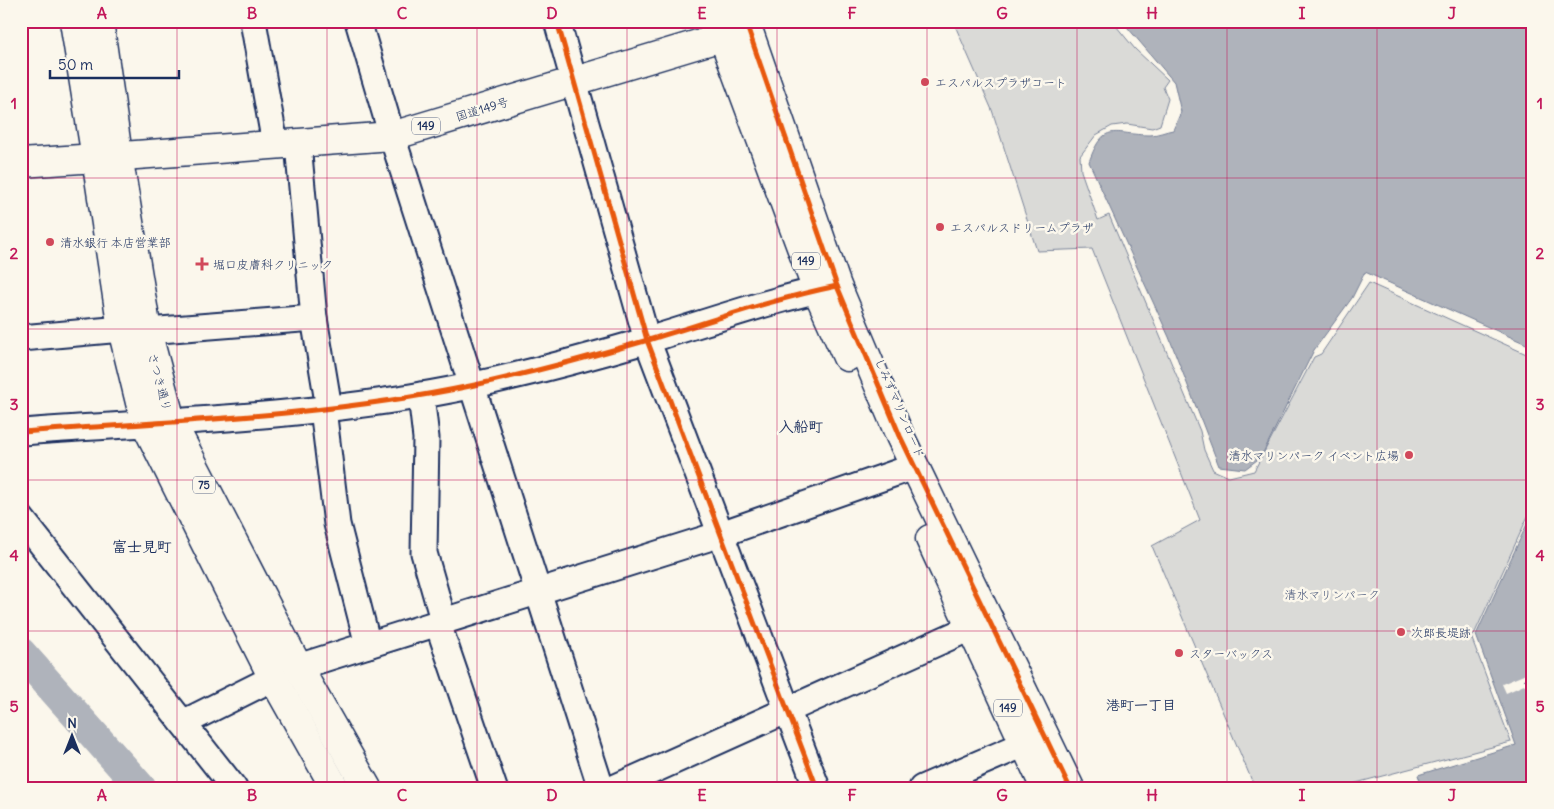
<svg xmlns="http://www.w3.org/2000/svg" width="1554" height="809" viewBox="0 0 1554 809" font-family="Delius,'Klee One',sans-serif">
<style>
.green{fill:#dadad7;stroke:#7a849a}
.water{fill:#afb3bb;stroke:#747e96}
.pier{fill:#fbf7ec}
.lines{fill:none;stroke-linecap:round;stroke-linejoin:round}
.river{stroke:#afb3bb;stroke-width:31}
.ferry{stroke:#47577a;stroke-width:1;stroke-dasharray:6 5;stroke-linecap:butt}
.minor-casing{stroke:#1b2f5e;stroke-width:29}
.major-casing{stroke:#1b2f5e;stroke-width:31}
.highway-casing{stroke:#1b2f5e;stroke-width:31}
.minor{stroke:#fbf7ec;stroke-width:25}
.major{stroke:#fbf7ec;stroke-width:28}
.highway{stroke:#fbf7ec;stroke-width:28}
.cycleway-casing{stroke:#fbf7ec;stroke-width:8}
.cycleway{stroke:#e8590c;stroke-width:5}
.grid{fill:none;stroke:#c2185b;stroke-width:1;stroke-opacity:0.55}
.poi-dot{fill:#d1495b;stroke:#fbf7ec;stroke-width:2}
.labels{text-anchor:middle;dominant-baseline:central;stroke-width:5;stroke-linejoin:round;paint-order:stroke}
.shield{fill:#fbf7ec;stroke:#5e6b89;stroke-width:1}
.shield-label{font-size:11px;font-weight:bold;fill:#1b2f5e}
.poi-label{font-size:12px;fill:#1b2f5e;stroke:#fbf7ec;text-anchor:start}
.street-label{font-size:12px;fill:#1b2f5e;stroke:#fbf7ec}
.park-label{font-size:12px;fill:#415176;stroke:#fbf7ec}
.neighbourhood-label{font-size:14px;font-weight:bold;fill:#1b2f5e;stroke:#fbf7ec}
.quarter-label{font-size:15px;font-weight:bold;fill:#1b2f5e;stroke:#fbf7ec}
.neatline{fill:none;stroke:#c2185b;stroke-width:2}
.grid-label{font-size:16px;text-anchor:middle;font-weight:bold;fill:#c2185b}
</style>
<rect width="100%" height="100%" fill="#fbf7ec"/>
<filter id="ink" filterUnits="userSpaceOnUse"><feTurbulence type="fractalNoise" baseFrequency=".02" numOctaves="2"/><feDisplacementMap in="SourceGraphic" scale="10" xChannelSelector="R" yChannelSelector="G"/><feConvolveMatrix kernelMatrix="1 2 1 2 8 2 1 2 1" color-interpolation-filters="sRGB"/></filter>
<g filter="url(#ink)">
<path class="green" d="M953,21H1112L1135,49L1168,80L1163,87L1168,99L1160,125L1152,128L1127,124L1112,126L1096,135L1080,156L1081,171L1098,220L1109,215L1200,431L1204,450L1213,470L1229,477L1254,471L1314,357L1321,354L1369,283L1533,357V505L1472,639L1511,742L1337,788H1255L1152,546L1200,520L1092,249L1037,251L992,110Z"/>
<g class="water">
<path d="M1122,21H1533V347L1365,272L1352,298L1314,350L1261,457L1245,469L1219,466L1169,337L1089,162C1104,120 1114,135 1150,135C1158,135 1166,131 1173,130L1181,112L1174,82Z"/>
<path d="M1533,511V788H1423L1418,775L1516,745L1476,635Z"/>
</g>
<path class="pier" d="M1533,671V681L1506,693L1502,684Z"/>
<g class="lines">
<path class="river" d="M21,653L141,788"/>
<path class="ferry" d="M1524,680L1533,672"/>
<g class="minor-casing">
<g id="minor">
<path d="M253,21L275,144"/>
<path d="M358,21L392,136L601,788"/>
<path d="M557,21L647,340L817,788"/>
<path d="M710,21L723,37"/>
<path d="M298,144L314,318L329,408"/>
<path d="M147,331L314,318"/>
<path d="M21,338L122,329"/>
<path d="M421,395L426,438L424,553L444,623"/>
<path d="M323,409L337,524L368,645"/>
<path d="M21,432C171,421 323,417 470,386C530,373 590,357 648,340C711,321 773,299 837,286"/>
<path d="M21,518L234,788"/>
<path d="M438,624L494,788"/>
<path d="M298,667L721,534L913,467"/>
<path d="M183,723L273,678"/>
<path d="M614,788L990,619"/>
<path d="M922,788L1043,736"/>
</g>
</g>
<g class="major-casing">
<g id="major">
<path d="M118,155L147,331L171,421L298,667L367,788"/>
<path d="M21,163L96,158L122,329L145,423L273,678L335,788"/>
</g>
</g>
<g class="highway-casing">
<g id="highway">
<path d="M74,21L96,158L392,136L748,29L837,286L900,436L1070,788"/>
<path d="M99,21L118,155"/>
<path d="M723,37L817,290L847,357"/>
<path d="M930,539L1045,788"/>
</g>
</g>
<use href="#minor" class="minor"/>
<use href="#major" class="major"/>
<use href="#highway" class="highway"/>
<g class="cycleway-casing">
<g id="cycleway">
<path d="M557,21L647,340L817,788"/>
<path d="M748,29L837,286L900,436L1070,788"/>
<path d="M21,432C171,421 323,417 470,386C530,373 590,357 648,340C711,321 773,299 837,286"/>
</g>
</g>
<use href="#cycleway" class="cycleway"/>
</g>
</g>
<path class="grid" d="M177,21V788M327,21V788M477,21V788M627,21V788M777,21V788M927,21V788M1077,21V788M1227,21V788M1377,21V788M21,178H1533M21,329H1533M21,480H1533M21,631H1533"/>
<g class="poi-dot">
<circle cx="925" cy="82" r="5"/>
<circle cx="940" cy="227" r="5"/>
<circle cx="50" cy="242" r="5"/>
<path d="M199.5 256.5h5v5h5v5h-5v5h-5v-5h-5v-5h5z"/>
<circle cx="1409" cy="455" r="5"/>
<circle cx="1401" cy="632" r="5"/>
<circle cx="1179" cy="653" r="5"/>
</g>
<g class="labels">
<g class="shield">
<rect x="412" y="117.5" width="28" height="17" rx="4"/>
<rect x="792" y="252.5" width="28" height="17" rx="4"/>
<rect x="193" y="476.5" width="22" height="17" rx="4"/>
<rect x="994" y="699.5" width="28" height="17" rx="4"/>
</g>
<g class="shield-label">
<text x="426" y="126">149</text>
<text x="806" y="261">149</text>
<text x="204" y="485">75</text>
<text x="1008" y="708">149</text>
</g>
<g class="poi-label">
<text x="935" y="82">エスパルスプラザコート</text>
<text x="950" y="227">エスパルスドリームプラザ</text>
<text x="60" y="242">清水銀行 本店営業部</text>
<text x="213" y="264">堀口皮膚科クリニック</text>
<text x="1399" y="455" text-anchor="end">清水マリンパーク イベント広場</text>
<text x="1411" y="632">次郎長堤跡</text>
<text x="1189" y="653">スターバックス</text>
</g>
<g class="street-label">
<text transform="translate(482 109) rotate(-17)">国道149号</text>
<text transform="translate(160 382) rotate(75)">さつき通り</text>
<text transform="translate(900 408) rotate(67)">しみずマリンロード</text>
</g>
<g class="park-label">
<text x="1332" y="594">清水マリンパーク</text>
</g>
<g class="neighbourhood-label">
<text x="1141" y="705">港町一丁目</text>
</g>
<g class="quarter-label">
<text x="801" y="426">入船町</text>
<text x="142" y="546">富士見町</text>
</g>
</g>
<rect width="1554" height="809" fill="none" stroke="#fbf7ec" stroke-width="55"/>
<g transform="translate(72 736)" stroke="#fbf7ec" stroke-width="4" paint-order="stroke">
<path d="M0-4L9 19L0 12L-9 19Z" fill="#1b2f5e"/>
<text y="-8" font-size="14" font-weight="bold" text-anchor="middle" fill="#1b2f5e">N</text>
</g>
<path d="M50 70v8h129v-8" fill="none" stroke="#1b2f5e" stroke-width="2.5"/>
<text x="58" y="70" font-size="15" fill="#1b2f5e" stroke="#fbf7ec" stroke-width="4" paint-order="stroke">50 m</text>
<rect x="28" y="28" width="1498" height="754" class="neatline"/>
<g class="grid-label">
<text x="102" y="19">A</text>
<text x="252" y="19">B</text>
<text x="402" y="19">C</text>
<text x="552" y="19">D</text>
<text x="702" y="19">E</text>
<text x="852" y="19">F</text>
<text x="1002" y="19">G</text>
<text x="1152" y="19">H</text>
<text x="1302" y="19">I</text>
<text x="1452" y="19">J</text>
<text x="14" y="109">1</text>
<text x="1540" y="109">1</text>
<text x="14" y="259">2</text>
<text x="1540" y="259">2</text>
<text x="14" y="410">3</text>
<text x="1540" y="410">3</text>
<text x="14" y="561">4</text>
<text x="1540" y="561">4</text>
<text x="14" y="712">5</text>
<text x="1540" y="712">5</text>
<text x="102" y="801">A</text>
<text x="252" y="801">B</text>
<text x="402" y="801">C</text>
<text x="552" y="801">D</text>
<text x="702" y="801">E</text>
<text x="852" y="801">F</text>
<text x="1002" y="801">G</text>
<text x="1152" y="801">H</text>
<text x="1302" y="801">I</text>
<text x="1452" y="801">J</text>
</g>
</svg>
